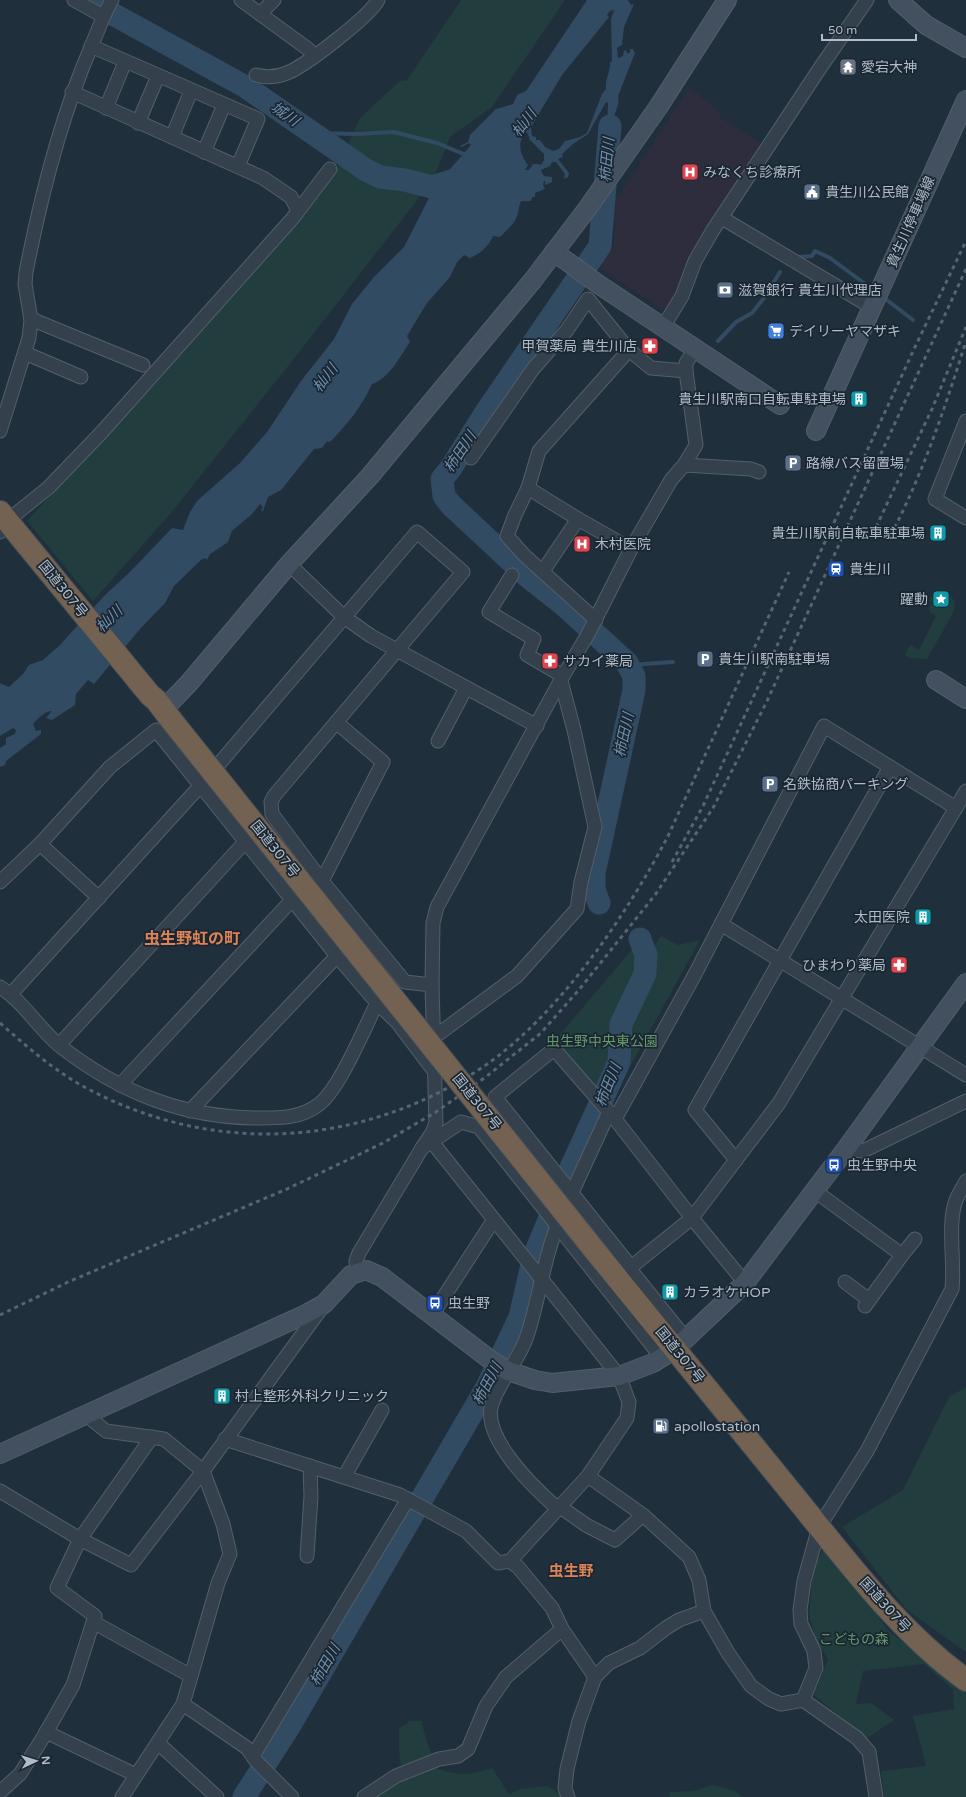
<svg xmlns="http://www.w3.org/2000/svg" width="966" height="1797" viewBox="0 0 966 1797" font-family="'Varela Round','Noto Sans JP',sans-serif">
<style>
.medical{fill:#2d2d3d}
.green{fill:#223d3d}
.water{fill:#314b63;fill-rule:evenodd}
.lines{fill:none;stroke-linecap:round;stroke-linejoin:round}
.stream{stroke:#314b63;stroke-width:4}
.river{stroke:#314b63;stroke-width:23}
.street-casing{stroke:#535f6a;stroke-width:15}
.secondary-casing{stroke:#535f6a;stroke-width:20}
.highway-casing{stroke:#404c57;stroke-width:24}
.street{stroke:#34414c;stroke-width:13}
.secondary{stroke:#425060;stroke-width:18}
.highway{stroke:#736251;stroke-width:22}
.rail{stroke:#566574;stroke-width:3;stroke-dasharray:4 4;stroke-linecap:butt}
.highway-bridge-casing{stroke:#404c57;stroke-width:24;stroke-linecap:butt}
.highway-bridge{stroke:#736251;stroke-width:22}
.labels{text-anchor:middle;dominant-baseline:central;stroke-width:3.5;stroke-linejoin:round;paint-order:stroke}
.poi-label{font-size:14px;fill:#b0bcc8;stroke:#1a2631;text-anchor:start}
.street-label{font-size:14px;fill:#b0bcc8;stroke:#1a2631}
.park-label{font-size:14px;fill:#659b6c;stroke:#1a2631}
.water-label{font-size:15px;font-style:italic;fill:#6e90ae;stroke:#1a2631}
.neighbourhood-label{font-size:15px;font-weight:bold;fill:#dc8357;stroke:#1a2631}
.quarter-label{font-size:16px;font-weight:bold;fill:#dc8357;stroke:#1a2631}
</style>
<rect width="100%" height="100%" fill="#202f3c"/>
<path class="medical" d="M690,87L720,113L721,118L764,145L664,311L600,268L614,245L616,200Z"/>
<g class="green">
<path d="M461,0H565L492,107L450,137L435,175L418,199L300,351L171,513L93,601L27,521L183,350L336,171L360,118L400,81L407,80Z"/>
<path d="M941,590C950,595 958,600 954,611L927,659L908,658L905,654L910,645L919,650L936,616L930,612L929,608L932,602L929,601L936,591Z"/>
<path d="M661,936L678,945L700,940L610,1103L553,1043L635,946L652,949Z"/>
<path d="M966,1387V1652L906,1609L842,1527L903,1490L949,1397Z"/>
<path d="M825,1546L889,1631L947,1677L966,1689V1797H884L881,1771L926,1766L913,1716L954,1709L953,1689L924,1664L863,1671L856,1704L871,1703L894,1720L866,1739L814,1695L828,1659L816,1640L809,1615L813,1567Z"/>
<path d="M410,1721H421L428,1745L438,1769C461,1776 469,1775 492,1768L509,1794L521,1789L547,1786L565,1797H370L401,1770L399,1750V1728Z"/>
<path d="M712,1785L733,1790L743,1797H670L669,1792L693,1791Z"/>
</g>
<path class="water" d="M587,0H628L631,5L634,4L624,27L622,45L617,48L618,58L623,56L624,51L626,50L627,53H630V49H633L635,53L618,96C620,104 616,109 614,117C611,131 617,146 606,159L608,103L606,102L588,134L573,144L562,154L563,157L558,159L569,173L568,177L564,179L565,174L556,162H552L550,166L541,170L544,176L552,177V182L545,185V181H544L543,185L545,189L535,193V197H532L531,201H521C519,205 519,209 518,213C516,223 507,230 500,237L493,236C488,247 481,253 470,258L464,255L457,262L450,277L427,303L407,336L410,342C400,356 390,378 372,384C362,406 347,425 330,442L327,441L322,448L314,449L281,490L268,497L263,511H261L263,507L260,504L252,514L232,531L228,542L210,554L207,560L205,558L201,560L174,586L165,603L140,629L94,684L88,680L76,694L75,705L52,720L46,718L52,711C43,712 39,718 33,724L36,731L41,730V734L6,761L5,765L0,767V748L6,744V738L15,734L16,730L13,728L0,736V683L9,687L23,674L29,665L43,660L60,645L104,596L130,572L172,528L183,530L190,512L197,501L240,463L267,432L301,381L334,339L352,304L374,277L404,247L430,196L445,175L471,145L469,143L462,147L460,146L468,142L470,135L496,109L513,104L517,95L526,91ZM614,10L611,19L612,61L610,63C610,73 605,79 606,89L602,94L587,133L580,137L565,141L559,149L553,151L545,147L540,140H536V137L532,136L531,127L562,75L609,17L607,15L610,11ZM527,132L530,140L544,154V160L541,165L538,164H533L529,170H525L528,165C520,154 516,142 527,132Z"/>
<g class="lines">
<g class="stream">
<path d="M312,133L358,134L394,132L437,143L466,155"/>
<path d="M595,255L602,261"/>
<path d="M800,257L812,256L815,251L830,258L872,289"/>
<path d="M883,297L913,320"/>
<path d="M718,341L736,322L752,313L764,298L780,272"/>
<path d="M630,668L643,664L673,662"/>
</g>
<g class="river">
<path d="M87,0L246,87L366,170L380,177L405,180L432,187L467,176"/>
<path d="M599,903L594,889V873L634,690V676L627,663L565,606L527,576L451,505L444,496L442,479L451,468L486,412L600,246L610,126"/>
<path d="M244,1797L290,1725L487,1387L520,1317L534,1256L570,1170L619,1062L621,1024L645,974L646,955L640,939"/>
</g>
<g class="street-casing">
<g id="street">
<path d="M74,0L103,16"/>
<path d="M241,0L308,49L314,56"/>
<path d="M260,14L274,0"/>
<path d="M91,46L258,119L238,166"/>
<path d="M256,75C266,78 277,77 287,73C305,66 369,17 378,0"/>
<path d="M72,92L263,178L291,197L298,211"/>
<path d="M106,108L125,62"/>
<path d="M138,123L158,76"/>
<path d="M172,137L191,91"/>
<path d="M204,152L224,105"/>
<path d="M722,218L873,308"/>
<path d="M31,319L143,365"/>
<path d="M663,327L682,296L695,261L713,230L820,68L867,0"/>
<path d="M25,353L81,377"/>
<path d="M966,421L935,499L966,518"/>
<path d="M0,431L29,338L31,320L25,284L26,272C41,195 60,119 91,47C98,31 103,15 112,0"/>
<path d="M471,458L533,369L567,330L588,299L629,350L651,368L686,371"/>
<path d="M684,465L751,469L759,472"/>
<path d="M528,488L578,519L631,549"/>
<path d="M0,532L7,521L48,488L101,433L292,219L330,169"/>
<path d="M289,564L344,617L371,636L537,726"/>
<path d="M543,571L578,519"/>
<path d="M512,575L489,612L534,639L527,655L563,676"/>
<path d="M596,620L524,555L507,536L515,515L528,488L539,451L629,350"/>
<path d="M438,741L466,688"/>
<path d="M40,844L99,898"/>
<path d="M322,881L383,762L336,722"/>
<path d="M0,882L40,844L110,767L156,730L337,956L377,1003L397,1022L434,1071"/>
<path d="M721,924L966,1075"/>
<path d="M0,987C24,1002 38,1028 60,1046C120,1093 184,1118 260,1118C281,1118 301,1118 318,1105C339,1090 364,1029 377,1003L383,999"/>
<path d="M11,994L201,785L417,532L463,572L274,796L271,802L272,814L322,881L405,982L432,985"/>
<path d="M433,1038L517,976L577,909L581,882L595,827L574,730L561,681"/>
<path d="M59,1045L245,842"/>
<path d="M120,1085L292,900"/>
<path d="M190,1111L337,956"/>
<path d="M615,1119L694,976L824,726L956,808"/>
<path d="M422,1148L432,1133L436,1123L432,985L433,923L437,907L563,676L587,636L631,549L671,480L684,465L696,445L686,371V363L695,349"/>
<path d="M846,1149L863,1151L966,1101"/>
<path d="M736,1160L695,1110L890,767"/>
<path d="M815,1191L902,1255"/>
<path d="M569,1199L609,1112"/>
<path d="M631,1267L633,1273L686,1339"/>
<path d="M358,1272L356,1261L359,1253L422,1148L461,1122L479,1127L662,1358"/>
<path d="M845,1282L869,1300"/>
<path d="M745,1283L692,1218L615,1119L554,1049L495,1097L631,1267L692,1218L779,1103L966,791"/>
<path d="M865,1306L902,1255L915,1239"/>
<path d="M432,1315L493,1221"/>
<path d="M86,1415L106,1431L164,1439L203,1471L223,1524L230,1554L218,1583L183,1704L122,1797"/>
<path d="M225,1439L400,1495L466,1531L498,1563L510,1561L588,1476L627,1418L629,1402L619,1376L432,1142"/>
<path d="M588,1476L643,1515L689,1557L699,1580L704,1611L728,1653L751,1686L769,1699L781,1704L803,1700L857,1738L869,1752L876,1797"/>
<path d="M344,1477L382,1410"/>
<path d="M0,1491L80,1539L131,1565L203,1471L323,1306"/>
<path d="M559,1506L586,1525L615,1540L643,1515"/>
<path d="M557,1508C534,1488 481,1437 492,1404C500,1379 521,1358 528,1333C540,1295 544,1256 560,1219"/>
<path d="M307,1556L311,1496L310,1466"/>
<path d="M510,1561L518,1567L552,1608L562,1629L595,1677L579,1721L567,1769L565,1788L568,1797"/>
<path d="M93,1622L191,1676"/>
<path d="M595,1677L609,1663L640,1648L666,1628L679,1620L704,1611"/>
<path d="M803,1700L816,1668L814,1651L801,1624L800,1610L804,1581L819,1527L867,1451L952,1289C955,1262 947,1224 956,1200C959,1193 963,1187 966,1181"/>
<path d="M183,1704L247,1748L256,1761L292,1797"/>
<path d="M46,1732L136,1775"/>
<path d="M158,1743L217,1797"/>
<path d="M253,1756L408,1499"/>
<path d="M0,1792L20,1774L44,1736L73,1685L95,1616L57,1588L80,1539L152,1437"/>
<path d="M364,1797L396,1776L439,1759L458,1756L468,1749L486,1706L506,1677L562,1629"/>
</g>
</g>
<g class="secondary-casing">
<g id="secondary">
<path d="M898,0L926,25L966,48"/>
<path d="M554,252L598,284L780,405"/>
<path d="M816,431L966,100"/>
<path d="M936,680L966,699"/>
<path d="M164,709L189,683L289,564L370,476L533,280L587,209L659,106L727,0"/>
<path d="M0,1454L306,1314L324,1304L351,1275L366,1270L382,1277L492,1361L508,1371L535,1380L552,1383L619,1376L653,1363L675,1349L745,1283L846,1149L966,983"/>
</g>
</g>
<g class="highway-casing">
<g id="highway">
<path d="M0,512L150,695L156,700L172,721"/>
<path d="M604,1262C668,1341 732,1419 795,1497C848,1562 898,1631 966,1680"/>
</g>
</g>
<use href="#street" class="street"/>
<use href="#secondary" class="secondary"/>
<use href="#highway" class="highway"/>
<g class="rail">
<path d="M876,527L932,409L966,327"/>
<path d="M891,535C923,473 945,408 966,341"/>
<path d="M672,862L703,806L915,347L966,241"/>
<path d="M0,1023C25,1045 50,1067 79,1084C209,1157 359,1149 483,1067C559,1015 626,916 668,836L789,572"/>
<path d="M0,1315L68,1282L287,1189L383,1143L436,1112L487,1076L541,1033L578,991L655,895L713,808L767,701L966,269"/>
</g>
<g class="highway-bridge-casing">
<path id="highway-bridge" d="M172,721L604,1262"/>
</g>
<use href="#highway-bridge" class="highway-bridge"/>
</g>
<defs>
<g id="temple-square" transform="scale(0.9)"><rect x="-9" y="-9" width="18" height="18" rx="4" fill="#6b7280" stroke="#1a2631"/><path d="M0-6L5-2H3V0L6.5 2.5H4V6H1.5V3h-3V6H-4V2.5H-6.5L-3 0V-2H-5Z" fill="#fff"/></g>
<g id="hospital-square" transform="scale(0.9)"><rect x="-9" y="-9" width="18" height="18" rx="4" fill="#e0444e" stroke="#1a2631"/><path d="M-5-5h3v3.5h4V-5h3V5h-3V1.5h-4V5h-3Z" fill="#fff"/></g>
<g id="civic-square" transform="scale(0.9)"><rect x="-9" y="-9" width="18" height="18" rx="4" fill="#5c6f8a" stroke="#1a2631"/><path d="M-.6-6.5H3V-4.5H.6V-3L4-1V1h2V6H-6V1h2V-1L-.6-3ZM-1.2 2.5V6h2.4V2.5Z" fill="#fff"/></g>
<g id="bank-square" transform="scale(0.9)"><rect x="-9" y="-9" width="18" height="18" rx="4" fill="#5c6f8a" stroke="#1a2631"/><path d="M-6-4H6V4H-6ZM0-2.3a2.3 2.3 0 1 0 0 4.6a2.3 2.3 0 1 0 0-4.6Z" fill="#fff"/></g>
<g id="supermarket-square" transform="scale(0.9)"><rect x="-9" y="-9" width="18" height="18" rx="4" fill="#3f7fe0" stroke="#1a2631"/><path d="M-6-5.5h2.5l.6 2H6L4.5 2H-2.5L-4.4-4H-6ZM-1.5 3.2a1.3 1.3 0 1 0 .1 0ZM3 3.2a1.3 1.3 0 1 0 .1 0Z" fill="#fff"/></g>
<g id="pharmacy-square" transform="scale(0.9)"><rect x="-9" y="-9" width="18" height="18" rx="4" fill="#e0444e" stroke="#1a2631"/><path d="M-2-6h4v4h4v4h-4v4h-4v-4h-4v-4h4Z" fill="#fff"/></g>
<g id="building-square" transform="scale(0.9)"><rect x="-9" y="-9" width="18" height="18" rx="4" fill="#0f9aa8" stroke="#1a2631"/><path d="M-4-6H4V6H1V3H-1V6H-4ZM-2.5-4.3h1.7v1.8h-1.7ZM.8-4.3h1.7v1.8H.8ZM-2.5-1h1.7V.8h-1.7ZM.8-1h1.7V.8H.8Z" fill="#fff"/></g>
<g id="parking-square" transform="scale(0.9)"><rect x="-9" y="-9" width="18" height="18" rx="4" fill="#5c6f8a" stroke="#1a2631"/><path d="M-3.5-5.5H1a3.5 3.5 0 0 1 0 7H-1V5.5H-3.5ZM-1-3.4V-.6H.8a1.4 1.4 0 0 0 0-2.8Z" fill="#fff"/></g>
<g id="station-square" transform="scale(0.9)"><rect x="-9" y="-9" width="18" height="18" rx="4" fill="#1a4fb4" stroke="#1a2631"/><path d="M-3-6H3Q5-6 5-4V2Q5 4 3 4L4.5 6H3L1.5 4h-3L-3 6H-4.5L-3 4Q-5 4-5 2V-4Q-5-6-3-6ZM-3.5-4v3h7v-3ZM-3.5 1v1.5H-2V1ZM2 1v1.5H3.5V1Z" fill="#fff"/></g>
<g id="sight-square" transform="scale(0.9)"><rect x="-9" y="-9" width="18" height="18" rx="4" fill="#0f9aa8" stroke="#1a2631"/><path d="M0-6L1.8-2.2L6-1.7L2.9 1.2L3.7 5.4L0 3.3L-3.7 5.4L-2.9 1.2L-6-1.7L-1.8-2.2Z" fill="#fff"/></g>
<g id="bus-square" transform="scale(0.9)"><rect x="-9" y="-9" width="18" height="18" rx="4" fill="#1a4fb4" stroke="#1a2631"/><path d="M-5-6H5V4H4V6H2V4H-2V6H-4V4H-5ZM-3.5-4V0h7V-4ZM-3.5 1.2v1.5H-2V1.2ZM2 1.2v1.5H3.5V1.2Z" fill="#fff"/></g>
<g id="fuel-square" transform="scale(0.9)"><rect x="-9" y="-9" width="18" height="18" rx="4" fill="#5c6f8a" stroke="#1a2631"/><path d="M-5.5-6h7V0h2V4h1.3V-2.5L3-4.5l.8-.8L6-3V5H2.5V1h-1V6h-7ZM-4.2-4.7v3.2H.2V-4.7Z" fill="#fff"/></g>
</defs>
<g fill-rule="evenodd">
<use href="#temple-square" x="848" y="67"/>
<use href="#hospital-square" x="690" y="172"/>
<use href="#civic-square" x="812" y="192"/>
<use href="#bank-square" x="725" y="290"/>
<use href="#supermarket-square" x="776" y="331"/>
<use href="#pharmacy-square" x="650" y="346"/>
<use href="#building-square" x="859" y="399"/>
<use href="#parking-square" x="793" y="463"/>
<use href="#building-square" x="938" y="533"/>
<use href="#hospital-square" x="582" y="544"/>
<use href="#station-square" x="836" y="569"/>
<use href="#sight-square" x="941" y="599"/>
<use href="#parking-square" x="705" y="659"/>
<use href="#pharmacy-square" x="550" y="661"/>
<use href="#parking-square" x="770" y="784"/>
<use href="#building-square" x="923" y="917"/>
<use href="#pharmacy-square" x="899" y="965"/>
<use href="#bus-square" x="834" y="1165"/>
<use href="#building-square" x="670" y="1292"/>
<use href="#bus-square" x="435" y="1303"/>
<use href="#building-square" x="222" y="1396"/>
<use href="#fuel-square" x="661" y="1426"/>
</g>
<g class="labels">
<g class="poi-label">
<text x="861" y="67">愛宕大神</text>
<text x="703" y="172">みなくち診療所</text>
<text x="825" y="192">貴生川公民館</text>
<text x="738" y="290">滋賀銀行 貴生川代理店</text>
<text x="789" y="331">デイリーヤマザキ</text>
<text x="637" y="346" text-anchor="end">甲賀薬局 貴生川店</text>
<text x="846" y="399" text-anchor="end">貴生川駅南口自転車駐車場</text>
<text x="806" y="463">路線バス留置場</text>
<text x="925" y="533" text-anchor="end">貴生川駅前自転車駐車場</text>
<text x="595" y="544">木村医院</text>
<text x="849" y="569">貴生川</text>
<text x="928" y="599" text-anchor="end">躍動</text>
<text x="718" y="659">貴生川駅南駐車場</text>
<text x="563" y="661">サカイ薬局</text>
<text x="783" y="784">名鉄協商パーキング</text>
<text x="910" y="917" text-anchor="end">太田医院</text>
<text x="886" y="965" text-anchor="end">ひまわり薬局</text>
<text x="847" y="1165">虫生野中央</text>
<text x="683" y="1292">カラオケHOP</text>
<text x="448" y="1303">虫生野</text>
<text x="235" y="1396">村上整形外科クリニック</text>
<text x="674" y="1426">apollostation</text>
</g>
<g class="street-label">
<text transform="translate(911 222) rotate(-66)">貴生川停車場線</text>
<text transform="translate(63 589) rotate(51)">国道307号</text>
<text transform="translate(275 849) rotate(51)">国道307号</text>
<text transform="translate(477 1102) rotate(51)">国道307号</text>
<text transform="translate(680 1355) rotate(51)">国道307号</text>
<text transform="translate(885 1605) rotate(48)">国道307号</text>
</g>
<g class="park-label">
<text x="602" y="1041">虫生野中央東公園</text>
<text x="854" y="1639">こどもの森</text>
</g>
<g class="water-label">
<text transform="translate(285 114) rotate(35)">城川</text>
<text transform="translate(524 123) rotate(-53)">杣川</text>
<text transform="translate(607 160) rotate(-85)">柿田川</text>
<text transform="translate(325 378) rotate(-52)">杣川</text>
<text transform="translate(460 452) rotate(-56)">柿田川</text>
<text transform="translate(109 619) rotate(-44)">杣川</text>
<text transform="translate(624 735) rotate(-78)">柿田川</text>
<text transform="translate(608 1085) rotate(-68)">柿田川</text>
<text transform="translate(487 1384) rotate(-62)">柿田川</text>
<text transform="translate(325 1665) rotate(-60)">柿田川</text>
</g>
<g class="neighbourhood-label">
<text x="571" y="1571">虫生野</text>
</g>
<g class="quarter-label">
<text x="192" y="939">虫生野虹の町</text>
</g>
</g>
<g transform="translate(36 1761) rotate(86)" stroke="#1a2631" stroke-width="3" paint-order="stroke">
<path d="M0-3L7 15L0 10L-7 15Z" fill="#b0bcc8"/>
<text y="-6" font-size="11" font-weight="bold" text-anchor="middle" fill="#b0bcc8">N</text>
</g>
<path d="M822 34v6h94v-6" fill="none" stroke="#b0bcc8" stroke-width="2"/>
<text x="828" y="34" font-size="12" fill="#b0bcc8" stroke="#1a2631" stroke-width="3" paint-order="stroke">50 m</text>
</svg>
